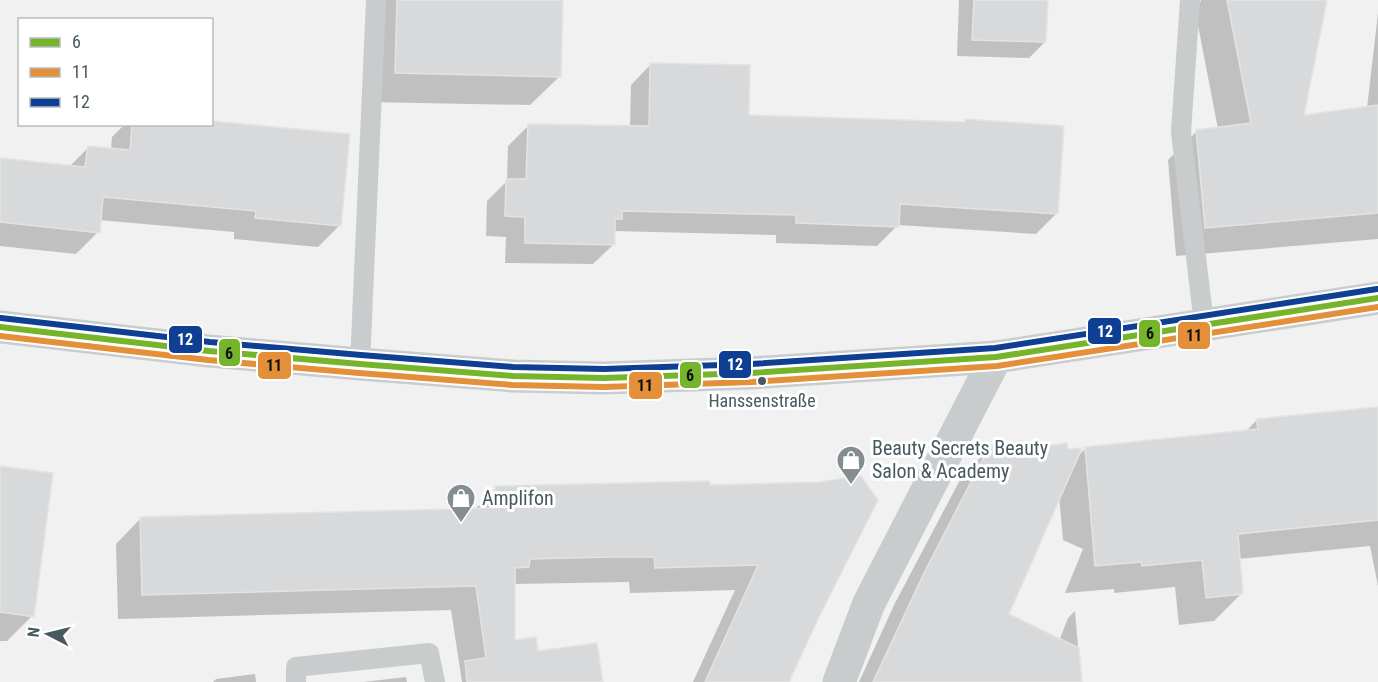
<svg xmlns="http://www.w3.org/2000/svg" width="1378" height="682" viewBox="0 0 1378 682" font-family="'Roboto Condensed',sans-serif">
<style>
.shadow{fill:#0003}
.building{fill:#d8d9da;stroke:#e3e3e4;stroke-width:1.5}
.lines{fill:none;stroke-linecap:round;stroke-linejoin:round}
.lane{stroke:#c9cccd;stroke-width:20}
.street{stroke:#c9cccd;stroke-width:33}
.secondary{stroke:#c9cdcf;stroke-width:33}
.bus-1-casing{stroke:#fff;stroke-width:10}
.bus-2-casing{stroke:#fff;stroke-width:10}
.bus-3-casing{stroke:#fff;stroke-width:10}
.bus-1{stroke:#75b42b;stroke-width:6}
.bus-2{stroke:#e48f3a;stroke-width:6}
.bus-3{stroke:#0f3f93;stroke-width:6}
.bus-dot{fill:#48595f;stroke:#fff;stroke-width:2}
.labels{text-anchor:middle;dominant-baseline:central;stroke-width:6;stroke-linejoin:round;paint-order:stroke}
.bus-label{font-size:18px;fill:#48595f;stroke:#fff}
.poi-label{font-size:20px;fill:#48595f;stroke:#fff;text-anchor:start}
.line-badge{stroke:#fff;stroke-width:2}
.badge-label{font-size:16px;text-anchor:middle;font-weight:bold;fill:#fff}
.pale-badge-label{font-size:16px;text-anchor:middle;font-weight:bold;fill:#111}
</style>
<rect width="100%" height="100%" fill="#f2f1f1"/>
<g class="shadow">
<path d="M371,0H561L559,77L530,105L367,102Z"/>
<path d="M959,0H1047L1045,42L1029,58L957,56Z"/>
<path d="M1201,0H1326L1302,117L1367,108L1378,13V239L1176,256L1168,160L1197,131L1218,129L1196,15Z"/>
<path d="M651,64L748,116L962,123L966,120L1056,214L1036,234L898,225L877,246L776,243V235L614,231V244L593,264L505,263L506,237L486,236L487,201L507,181L508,146L528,126L630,127L631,85Z"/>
<path d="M212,123L348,136L340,225L318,247L234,239V232L99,220L98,232L76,254L0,246V160L69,167L89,147L111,150L112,137L125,124H212Z"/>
<path d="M1378,408V586L1370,546L1238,559L1242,593L1214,621L1179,625L1175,587L1114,593V589L1065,593L1083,549L1063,540L1059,496L977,682H859L895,603L962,476L991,447L1067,451L1076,458L1085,449L1245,432L1257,420Z"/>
<path d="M0,467L32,616L7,641H0Z"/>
<path d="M709,486L817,616L788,682H693L735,590L630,593L629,582L513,584L514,642L601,682H462L451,610L118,619L116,544L141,518L474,510L496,488Z"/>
<path d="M1075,611L1081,682H1043L1068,618Z"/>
<path d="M255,674L256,682H213L216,679Z"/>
<path d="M406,677L407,682H363Z"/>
</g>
<g class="building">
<path d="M397,0H563L561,77L395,73Z"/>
<path d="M974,0H1048L1046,42L972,40Z"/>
<path d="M1227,0H1327L1304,115L1378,105V213L1205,228L1196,130L1251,123Z"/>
<path d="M650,63L750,65L749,115L965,122V119L1064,126L1058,214L900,204L899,227L796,223V215L622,211V219H615V245L525,243V217L505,216L506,179H526L528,124L649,126Z"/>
<path d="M212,121L350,134L341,226L255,218L256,211L103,197L100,233L0,222V158L85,167L88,146L130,150L132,124H212Z"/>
<path d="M1378,407V520L1238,534L1243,594L1206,598L1202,560L1142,566L1141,562L1095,566L1085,447L1258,429L1256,419Z"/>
<path d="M1023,441L1031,448L1067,443L1068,449L1082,448L1009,614L1079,648L1082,682H873L924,573L990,445Z"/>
<path d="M0,466L53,473L34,617L0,612Z"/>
<path d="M861,476L878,500L819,617L789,682H705L758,565L655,568L654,557H612L530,559L529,567L515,568V640L536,637L538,651L597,643L603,682H467L465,661L486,658L476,586L142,595L140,517L496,508L495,486L710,481V485L819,482Z"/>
</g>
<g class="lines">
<g class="lane">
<path d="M1190,0L1181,132L1204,324"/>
<path d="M360,364L376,0"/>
<path d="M296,682V667L429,653L435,682"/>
</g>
<path class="street" d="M839,682L869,603L996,357"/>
<path class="secondary" d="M0,327L209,351L360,364L513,376L604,378L751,373L996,357L1378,298"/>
<g class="bus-1-casing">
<path id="bus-1" d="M0,327L209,351L360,364L513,376L604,378L751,373L996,357L1378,298"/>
</g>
<g class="bus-2-casing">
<path id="bus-2" d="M0,336L208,360L359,373L512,385L604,387L752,382L997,366L1378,307"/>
</g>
<g class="bus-3-casing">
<path id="bus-3" d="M1,318L210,342L361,355L513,367L604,369L751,364L995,348L1377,289"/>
</g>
<use href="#bus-1" class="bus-1"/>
<use href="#bus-2" class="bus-2"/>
<use href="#bus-3" class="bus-3"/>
</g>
<defs>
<g id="shop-pin" transform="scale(1.5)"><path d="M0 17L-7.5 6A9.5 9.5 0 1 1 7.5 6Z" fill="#848e92" stroke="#fff"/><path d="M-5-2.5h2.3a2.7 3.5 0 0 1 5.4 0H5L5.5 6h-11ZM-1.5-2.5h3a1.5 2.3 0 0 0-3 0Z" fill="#fff"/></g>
</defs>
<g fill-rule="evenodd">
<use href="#shop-pin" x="851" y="460"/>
<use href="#shop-pin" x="461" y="498"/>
</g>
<circle class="bus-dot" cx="762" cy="381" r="5"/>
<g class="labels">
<g class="bus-label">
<text x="762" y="400">Hanssenstraße</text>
</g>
<g class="poi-label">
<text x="872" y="448">Beauty Secrets Beauty<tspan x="872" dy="23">Salon &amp; Academy</tspan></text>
<text x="482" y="498">Amplifon</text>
</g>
</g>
<g class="line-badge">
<rect x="1087" y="317" width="35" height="28" rx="6" fill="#0f3f93"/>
<rect x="1138" y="319" width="23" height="29" rx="6" fill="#75b42b"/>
<rect x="1177" y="321" width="34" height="29" rx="6" fill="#e48f3a"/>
<rect x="168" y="325" width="35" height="29" rx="6" fill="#0f3f93"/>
<rect x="218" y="338" width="23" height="29" rx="6" fill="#75b42b"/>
<rect x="718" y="350" width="34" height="29" rx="6" fill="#0f3f93"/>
<rect x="257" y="351" width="35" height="29" rx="6" fill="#e48f3a"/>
<rect x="679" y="361" width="23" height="28" rx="6" fill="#75b42b"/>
<rect x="628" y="371" width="35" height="29" rx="6" fill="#e48f3a"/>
</g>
<g class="badge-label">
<text x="1105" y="337">12</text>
<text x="185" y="345">12</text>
<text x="735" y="370">12</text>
</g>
<g class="pale-badge-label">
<text x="1150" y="339">6</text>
<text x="1194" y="341">11</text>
<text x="229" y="359">6</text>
<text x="274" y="371">11</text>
<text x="690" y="381">6</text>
<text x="645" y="391">11</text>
</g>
<rect x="18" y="18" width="195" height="108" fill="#ffffff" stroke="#b6bdbf" stroke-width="1.5"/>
<rect x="30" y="38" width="30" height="9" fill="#75b42b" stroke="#b6bdbf" stroke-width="1.5"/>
<text x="72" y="48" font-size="18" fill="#48595f">6</text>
<rect x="30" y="68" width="30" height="9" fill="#e48f3a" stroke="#b6bdbf" stroke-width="1.5"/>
<text x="72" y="78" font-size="18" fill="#48595f">11</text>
<rect x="30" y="98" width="30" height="9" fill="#0f3f93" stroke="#b6bdbf" stroke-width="1.5"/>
<text x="72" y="108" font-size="18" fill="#48595f">12</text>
<g transform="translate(48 634) rotate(277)" stroke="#ffffff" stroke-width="4.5" paint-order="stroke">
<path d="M0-4.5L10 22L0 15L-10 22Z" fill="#48595f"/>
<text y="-9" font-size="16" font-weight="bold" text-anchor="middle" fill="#48595f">N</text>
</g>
</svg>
